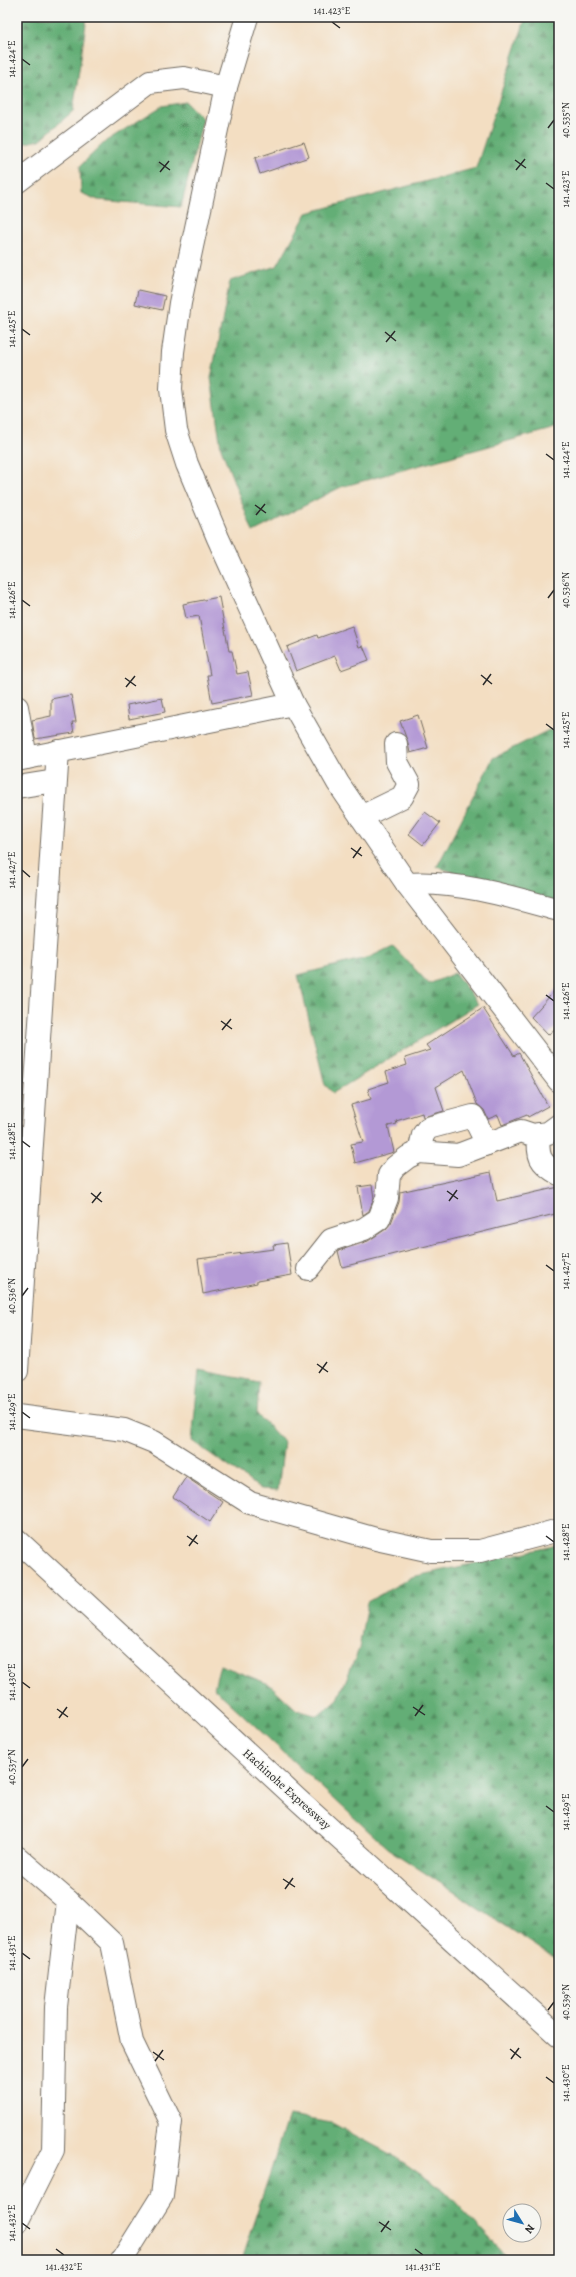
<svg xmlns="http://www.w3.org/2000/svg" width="576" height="2277" viewBox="0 0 576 2277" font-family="Alegreya,serif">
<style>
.forest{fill:url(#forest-firs);stroke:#476c50}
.building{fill:#b399d5}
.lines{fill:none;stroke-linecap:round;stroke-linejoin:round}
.minor-casing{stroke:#716a60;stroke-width:24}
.highway-casing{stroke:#716a60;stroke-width:24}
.minor{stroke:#fff;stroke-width:22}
.highway{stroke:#fff;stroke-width:22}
.ticks{fill:none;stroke:#2b2b2b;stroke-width:1.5}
.labels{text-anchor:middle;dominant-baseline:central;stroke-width:3;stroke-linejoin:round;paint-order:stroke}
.street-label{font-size:12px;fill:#2b2b2b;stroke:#f6f6f2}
.neatline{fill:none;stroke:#2b2b2b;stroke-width:1.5}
.ticks-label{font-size:10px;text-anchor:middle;fill:#2b2b2b}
</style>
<defs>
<pattern id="forest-firs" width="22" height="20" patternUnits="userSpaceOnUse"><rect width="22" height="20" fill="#63ae76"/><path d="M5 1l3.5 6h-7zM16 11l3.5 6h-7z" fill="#528e61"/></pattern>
</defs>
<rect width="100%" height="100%" fill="#f6f6f2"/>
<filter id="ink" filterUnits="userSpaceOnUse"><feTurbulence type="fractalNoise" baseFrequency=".025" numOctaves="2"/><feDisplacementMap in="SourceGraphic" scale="8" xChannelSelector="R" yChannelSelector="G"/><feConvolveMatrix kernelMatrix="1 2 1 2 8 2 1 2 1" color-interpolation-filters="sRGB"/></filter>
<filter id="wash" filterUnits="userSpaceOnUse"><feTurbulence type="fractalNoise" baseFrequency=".012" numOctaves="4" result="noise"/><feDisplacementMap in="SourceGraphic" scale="16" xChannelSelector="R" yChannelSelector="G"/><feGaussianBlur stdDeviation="0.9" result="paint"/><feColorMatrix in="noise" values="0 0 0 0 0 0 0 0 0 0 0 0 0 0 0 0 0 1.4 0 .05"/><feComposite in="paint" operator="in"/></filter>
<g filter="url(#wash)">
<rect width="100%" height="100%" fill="#f3dec2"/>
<g class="forest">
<path d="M17,17H87L73,111L40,140L17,145Z"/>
<path d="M526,17H559V427L341,487L253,532L221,448L211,378L230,281L277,266L307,213L476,168Z"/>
<path d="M186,102L203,119L181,207L98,200L81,193L80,166L106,141L162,106Z"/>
<path d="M549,730L559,731V905L437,867L493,758Z"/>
<path d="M393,946L429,984L455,973L478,1004L333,1093L325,1085L298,975L370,957Z"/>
<path d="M199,1370L259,1382L257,1414L284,1442L278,1490L261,1489L192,1441Z"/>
<path d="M559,1545V1961L387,1848L214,1688L220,1665L269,1684L297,1710L318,1716L338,1699L359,1649L367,1602L412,1577Z"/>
<path d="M289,2116L332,2123L394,2156L445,2191L510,2260H241Z"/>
</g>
<g id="blocks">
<g class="building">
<path d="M304,142L309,157L260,174L255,158Z"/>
<path d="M138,290L165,296L162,310L135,304Z"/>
<path d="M219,597L229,651H232L237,674L248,672L253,695L212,703L207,675H210L199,616L186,618L183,604Z"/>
<path d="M352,626L359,647L363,646L369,660L341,670L335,656L296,671L287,647L317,635L318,638Z"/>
<path d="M71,695L76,722H72L74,733L35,739L32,720L51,716V699Z"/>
<path d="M162,698L165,712L129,719L127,705Z"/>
<path d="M418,715L428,748L410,753L408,743L400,721Z"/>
<path d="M425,812L440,823L423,845L409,834Z"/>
<path d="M559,986V1025L548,1035L531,1017Z"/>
<path d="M483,1008L514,1056L519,1053L548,1106L528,1117L527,1115L502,1125L498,1115L488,1119L484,1110L477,1104L464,1070L436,1087L444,1111L423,1117L422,1113L396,1121L397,1124L388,1126L394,1152L355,1163L351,1144L363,1142L351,1105L371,1099L368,1089L389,1082L386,1072L407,1065L405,1058L430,1050L426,1045Z"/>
<path d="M491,1172L497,1201L559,1187V1213L342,1267L338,1251L368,1241L386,1229L391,1223L399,1202L400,1192Z"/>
<path d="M372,1185L374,1198L369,1211L363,1215L358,1187Z"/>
<path d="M287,1243L292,1275L257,1281V1283L203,1294L198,1259L274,1249L273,1245Z"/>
<path d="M186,1477L223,1502L210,1522L173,1497Z"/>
</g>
</g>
</g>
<g filter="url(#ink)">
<use href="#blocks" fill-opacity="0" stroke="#716a60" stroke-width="1"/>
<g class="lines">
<g class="minor-casing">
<g id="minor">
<path d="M247,17L226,87L180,303L173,352L171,389L176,430L187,464L218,538L293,704L338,783L407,884L559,1081"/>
<path d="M17,182L150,82L184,78L226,87"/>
<path d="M17,707L26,758"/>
<path d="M17,760L293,704"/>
<path d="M17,787L55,781"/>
<path d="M361,817L402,797L409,784L397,762L396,744"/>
<path d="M407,884C456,880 512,897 559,910"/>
<path d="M539,1134C537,1156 539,1163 559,1174"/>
<path d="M419,1152L423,1135L428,1128L473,1116L487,1144"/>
<path d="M308,1269L331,1240L364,1229L379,1219L387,1198L389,1175L395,1167L408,1157L419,1152L458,1155L521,1131L533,1135L548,1133L559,1125"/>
<path d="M17,1371L58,751"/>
<path d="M17,1416L124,1430L154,1442L250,1503L376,1539L431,1551H480L559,1530"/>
<path d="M17,1857L68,1901L112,1943L132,2042L171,2122L162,2196L122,2260"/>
<path d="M17,2222L53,2150L56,2007L68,1901"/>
</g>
</g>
<g class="highway-casing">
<path id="highway" d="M17,1540L297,1799L559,2036"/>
</g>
<use href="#minor" class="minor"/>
<use href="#highway" class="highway"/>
</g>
</g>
<path class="ticks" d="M332,22L340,28M22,59L30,65M548,128L554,120M515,160L526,168M159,162L170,170M516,170L525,159M160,172L169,161M546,183L554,189M22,329L30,335M385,332L396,341M386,342L395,331M546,454L554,460M255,505L266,513M256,515L265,504M548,598L554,590M22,600L30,606M481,675L492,684M125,678L136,686M483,685L491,674M126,687L135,676M546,724L554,730M351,848L362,856M353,858L361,847M22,870L30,877M546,995L554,1001M221,1021L232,1029M222,1030L231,1019M22,1141L30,1147M447,1191L458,1199M91,1193L102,1202M449,1201L457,1190M92,1203L101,1192M546,1265L554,1271M22,1296L28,1288M317,1364L328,1372M319,1373L327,1362M22,1412L30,1418M187,1536L198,1544M546,1536L554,1542M189,1546L197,1535M22,1682L30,1688M413,1707L425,1715M57,1709L68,1717M415,1716L423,1705M59,1718L67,1707M22,1767L28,1759M546,1806L554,1812M283,1879L295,1887M285,1889L293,1878M22,1953L30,1959M548,2010L554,2002M510,2049L521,2058M153,2052L164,2060M511,2059L519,2048M155,2061L163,2050M546,2077L554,2083M379,2222L391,2230M22,2223L30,2229M381,2232L389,2221M56,2249L64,2255M415,2249L423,2255"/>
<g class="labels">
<g class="street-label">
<text transform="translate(287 1789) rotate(42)">Hachinohe Expressway</text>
</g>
</g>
<rect width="576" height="2277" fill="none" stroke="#f6f6f2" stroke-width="44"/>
<g transform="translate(522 2223) rotate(127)"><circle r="19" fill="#f6f6f2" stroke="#a5a5a2"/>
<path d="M0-3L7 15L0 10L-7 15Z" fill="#1f6fb2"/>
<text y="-6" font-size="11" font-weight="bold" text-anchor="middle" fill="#2b2b2b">N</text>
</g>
<rect x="22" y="22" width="532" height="2233" class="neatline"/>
<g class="ticks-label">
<text x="332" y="14">141.423°E</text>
<text transform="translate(11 59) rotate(-90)" y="4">141.424°E</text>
<text transform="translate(565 120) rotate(-90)" y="4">40.535°N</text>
<text transform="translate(565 189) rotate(-90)" y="4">141.423°E</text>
<text transform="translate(11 329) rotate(-90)" y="4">141.425°E</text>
<text transform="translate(565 460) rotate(-90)" y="4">141.424°E</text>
<text transform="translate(565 590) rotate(-90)" y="4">40.536°N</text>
<text transform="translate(11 600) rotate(-90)" y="4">141.426°E</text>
<text transform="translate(565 730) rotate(-90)" y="4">141.425°E</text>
<text transform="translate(11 870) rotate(-90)" y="4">141.427°E</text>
<text transform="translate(565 1001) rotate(-90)" y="4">141.426°E</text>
<text transform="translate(11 1141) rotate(-90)" y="4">141.428°E</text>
<text transform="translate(565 1271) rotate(-90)" y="4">141.427°E</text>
<text transform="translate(11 1296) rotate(-90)" y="4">40.536°N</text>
<text transform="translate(11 1412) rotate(-90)" y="4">141.429°E</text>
<text transform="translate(565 1542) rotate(-90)" y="4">141.428°E</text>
<text transform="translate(11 1682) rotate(-90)" y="4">141.430°E</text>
<text transform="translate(11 1767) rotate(-90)" y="4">40.537°N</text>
<text transform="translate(565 1812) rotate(-90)" y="4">141.429°E</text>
<text transform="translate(11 1953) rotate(-90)" y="4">141.431°E</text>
<text transform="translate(565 2002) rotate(-90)" y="4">40.539°N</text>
<text transform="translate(565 2083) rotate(-90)" y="4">141.430°E</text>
<text transform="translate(11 2223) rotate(-90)" y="4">141.432°E</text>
<text x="64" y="2270">141.432°E</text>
<text x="423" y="2270">141.431°E</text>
</g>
</svg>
